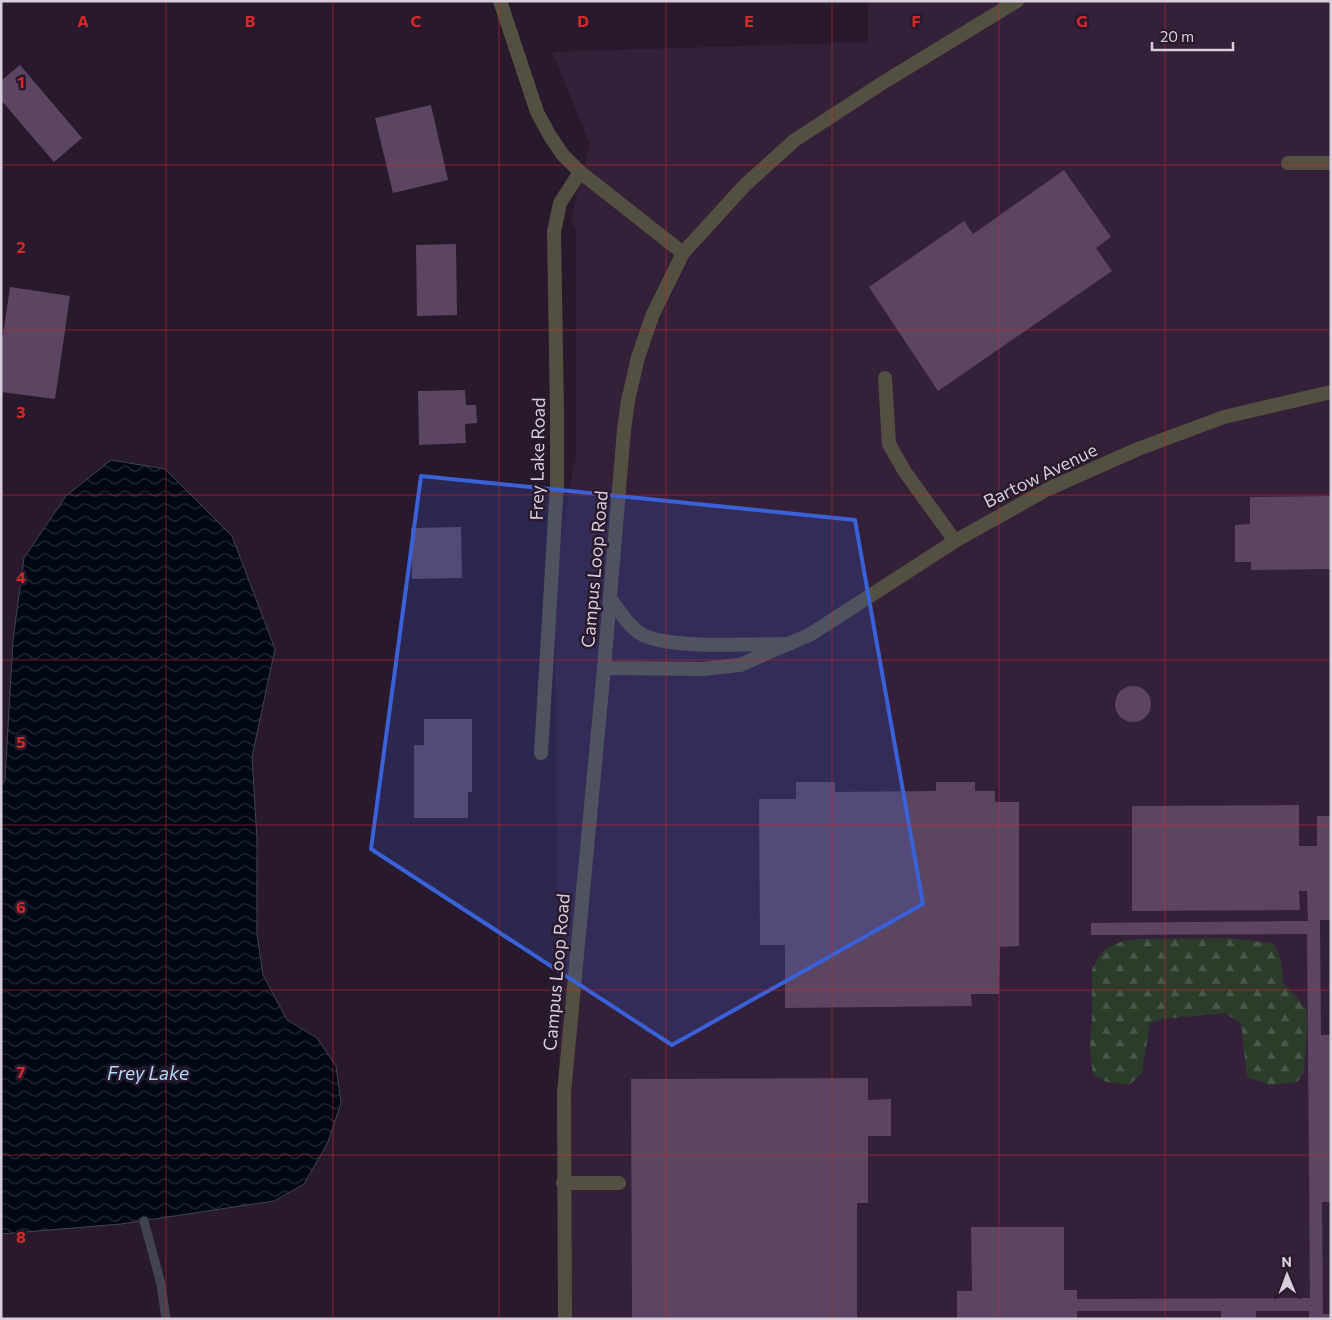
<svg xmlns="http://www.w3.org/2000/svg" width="1332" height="1320" viewBox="0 0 1332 1320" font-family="Commissioner,sans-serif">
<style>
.built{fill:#342039}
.forest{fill:url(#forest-firs)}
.water{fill:url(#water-waves);stroke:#414351}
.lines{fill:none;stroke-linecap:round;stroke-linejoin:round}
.stream{stroke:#414351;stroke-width:9}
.building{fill:#5b4560}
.service{stroke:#545041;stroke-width:14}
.minor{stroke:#545041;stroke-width:14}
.marked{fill:#3961d8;fill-opacity:0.2;stroke:#3961d8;stroke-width:4;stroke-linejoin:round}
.grid{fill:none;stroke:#d62828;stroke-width:1;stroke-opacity:0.55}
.labels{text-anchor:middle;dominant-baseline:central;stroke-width:5;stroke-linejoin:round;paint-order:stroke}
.street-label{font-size:18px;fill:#d8cedb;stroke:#29192c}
.water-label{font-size:19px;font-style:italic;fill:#acd8f9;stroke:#29192c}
.grid-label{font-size:16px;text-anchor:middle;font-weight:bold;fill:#d62828;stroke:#29192c;stroke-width:5;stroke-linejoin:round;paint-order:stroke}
</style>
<defs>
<pattern id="forest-firs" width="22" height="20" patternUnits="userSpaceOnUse" patternTransform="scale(1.25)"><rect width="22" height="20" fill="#2b3d2a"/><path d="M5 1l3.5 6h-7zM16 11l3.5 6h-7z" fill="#495848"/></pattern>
<pattern id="water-waves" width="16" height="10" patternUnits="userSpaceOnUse" patternTransform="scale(1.25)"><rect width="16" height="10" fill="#000816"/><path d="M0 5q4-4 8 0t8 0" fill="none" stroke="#242b37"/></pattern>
</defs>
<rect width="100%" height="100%" fill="#29192c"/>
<path class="built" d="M868,1H1331V1319H562L556,761L555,573L576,453V232L571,219L590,144L552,52L868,42Z"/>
<path class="forest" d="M1228,938L1273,943L1281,959L1283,983L1306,1008L1307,1028L1304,1072L1297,1082L1270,1085L1247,1077L1241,1024L1225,1013L1163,1019L1150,1023L1142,1073L1129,1085L1107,1082L1093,1075L1090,1049L1092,1018V969L1104,949L1123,941L1139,939Z"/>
<path class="water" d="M111,460L165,469L232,536L275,649L252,757L257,840V934L263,975L287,1020L317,1038L336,1066L341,1103L328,1142L304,1184L274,1201L121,1224L1,1234V787L5,780L13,640L24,558L66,496Z"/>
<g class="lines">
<path class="stream" d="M144,1221L161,1284L166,1319"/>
</g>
<g class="building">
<path d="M20,65L82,138L54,162L1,100V81Z"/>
<path d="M431,105L448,180L393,193L375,118Z"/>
<path d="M1064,170L1111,237L1096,248L1112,271L938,391L869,287L964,221L973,234Z"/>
<path d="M456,244L457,315L417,316L416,245Z"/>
<path d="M10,287L70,296L55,399L1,392V349Z"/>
<path d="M465,390L466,405H476L477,423L465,424L466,443L419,445L418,391Z"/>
<path d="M1331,496V569L1251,570V562H1235V525L1250,524V497Z"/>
<path d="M461,527L462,578L412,579L411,528Z"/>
<circle cx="1133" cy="704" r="18"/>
<path d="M424,719H472V792H468V818H414V745H424Z"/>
<path d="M796,782H835V792L936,791V782H975V791H995V802H1019V946L1000,947L999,994H971L972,1006L785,1008V945H760L759,799H796Z"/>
<path d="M1299,805V846H1317V816H1331V920H1320L1321,1035H1331V1202H1322L1323,1314H1331V1319H1309V1311H1256V1319H1221V1311H1077V1319H957V1291H972L971,1227H1064V1290H1077V1299L1310,1298L1307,934L1091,935V923L1308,921L1307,891H1299L1300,910L1132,911V806Z"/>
<path d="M868,1078V1100L891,1099V1136H868V1203H857V1319H632L631,1079Z"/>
</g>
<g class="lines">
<g class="service">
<path d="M1288,163H1331"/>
<path d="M885,378L889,444L905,472L955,541"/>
<path d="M563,1183H619"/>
</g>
<g class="minor">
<path d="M500,1L537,112L550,136L563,155L580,172L683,253"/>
<path d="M610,598C619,610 629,628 643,635C672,649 748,644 783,644"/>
<path d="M604,668L703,669L740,665L811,634L955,541L1048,489L1138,449L1224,417L1331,392"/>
<path d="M541,753L557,484V412L554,232L560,203L580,172"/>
<path d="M565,1319L564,1093L604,668L624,430L628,401L638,357L653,314L683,253L745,185L795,140L884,82L1017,1"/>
</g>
</g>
<path class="marked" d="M421,476L855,520L923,904L672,1045L371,849Z"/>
<path class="grid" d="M166,1V1319M333,1V1319M499,1V1319M666,1V1319M832,1V1319M999,1V1319M1165,1V1319M1,165H1331M1,330H1331M1,495H1331M1,660H1331M1,825H1331M1,990H1331M1,1155H1331"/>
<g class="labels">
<g class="street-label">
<text transform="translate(537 459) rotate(-89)">Frey Lake Road</text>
<text transform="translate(1040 475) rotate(-26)">Bartow Avenue</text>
<text transform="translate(594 569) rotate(-85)">Campus Loop Road</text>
<text transform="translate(556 972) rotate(-85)">Campus Loop Road</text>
</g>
<g class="water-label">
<text x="148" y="1072">Frey Lake</text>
</g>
</g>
<g class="grid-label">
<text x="83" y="27">A</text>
<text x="250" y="27">B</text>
<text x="416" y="27">C</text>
<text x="583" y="27">D</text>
<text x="749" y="27">E</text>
<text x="916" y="27">F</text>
<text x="1082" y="27">G</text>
<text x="21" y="88">1</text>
<text x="21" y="253">2</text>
<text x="21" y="418">3</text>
<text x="21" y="583">4</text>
<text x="21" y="748">5</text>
<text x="21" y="913">6</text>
<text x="21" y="1078">7</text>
<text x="21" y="1243">8</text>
</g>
<rect width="1332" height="1320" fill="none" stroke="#d8cedb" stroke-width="5"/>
<g transform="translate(1287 1275) rotate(359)" stroke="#29192c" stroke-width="4" paint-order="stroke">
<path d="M0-4L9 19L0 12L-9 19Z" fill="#d8cedb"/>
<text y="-8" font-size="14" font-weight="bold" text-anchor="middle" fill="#d8cedb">N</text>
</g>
<path d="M1152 42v8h81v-8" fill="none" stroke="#d8cedb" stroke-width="2.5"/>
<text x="1160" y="42" font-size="15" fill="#d8cedb" stroke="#29192c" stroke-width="4" paint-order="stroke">20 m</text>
</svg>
